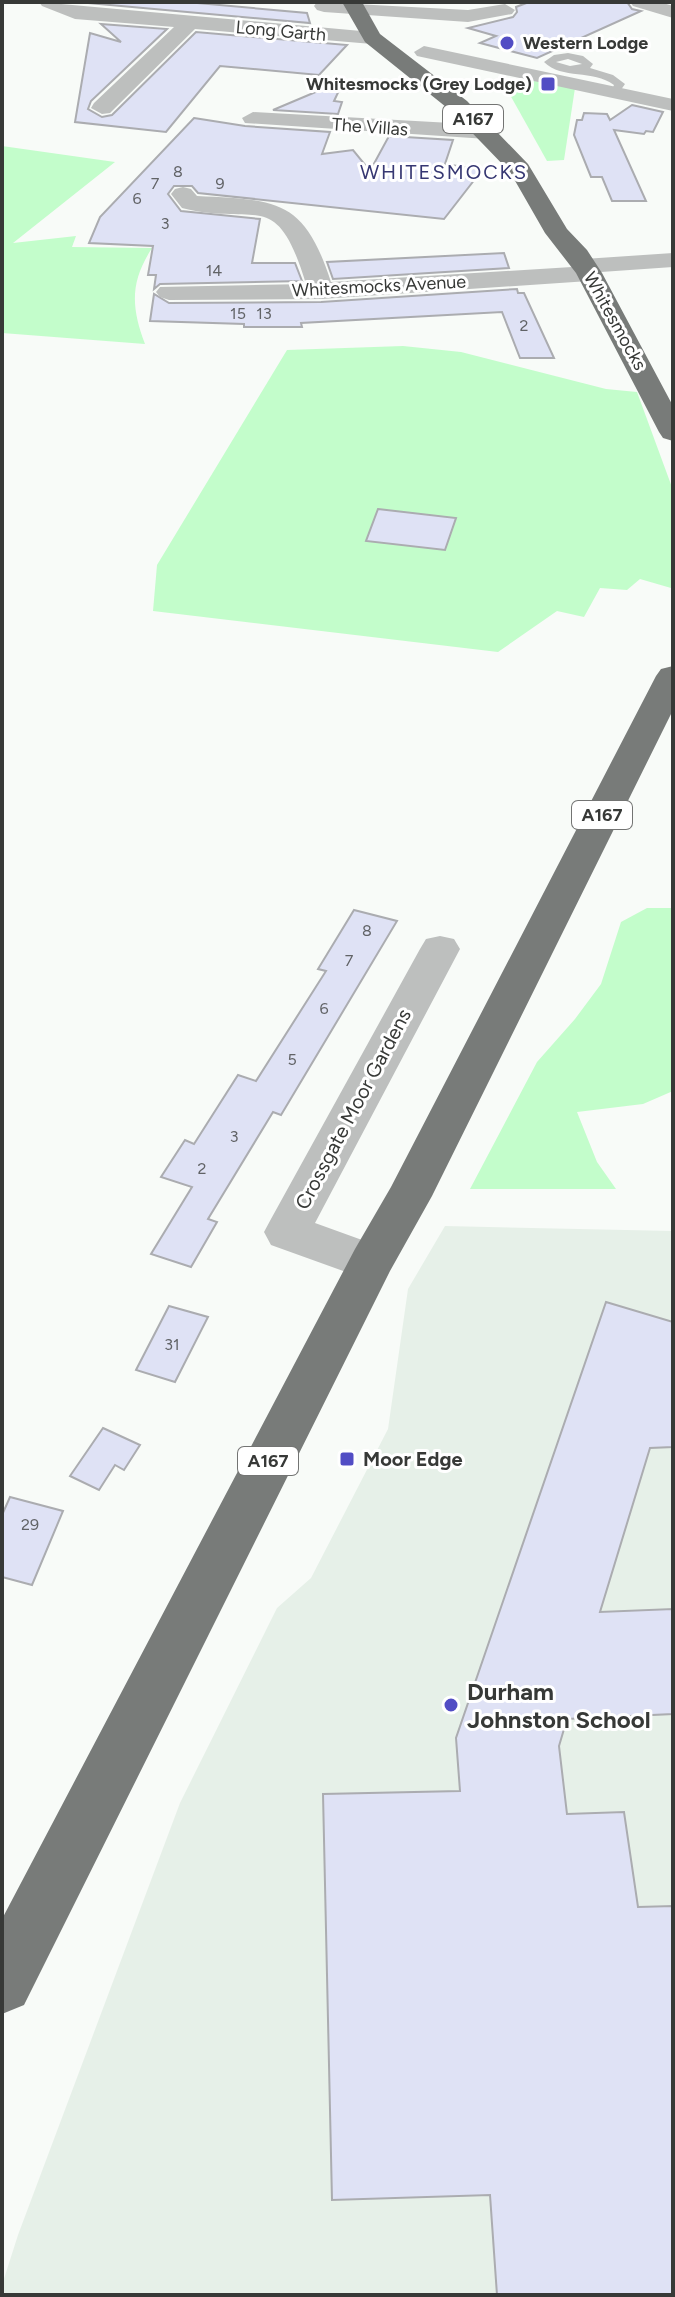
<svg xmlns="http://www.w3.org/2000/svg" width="675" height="2297" viewBox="0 0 675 2297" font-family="Figtree,sans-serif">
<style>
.built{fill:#e6f0e8}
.green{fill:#c3fdcb}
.building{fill:#dfe2f5;stroke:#abacb0;stroke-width:2}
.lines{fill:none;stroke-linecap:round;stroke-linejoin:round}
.lane{fill:#bdbfbe;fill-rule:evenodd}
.street{fill:#bdbfbe;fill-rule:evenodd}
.highway{fill:#787b79;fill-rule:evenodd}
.poi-dot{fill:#524dc4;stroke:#fff;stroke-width:3}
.labels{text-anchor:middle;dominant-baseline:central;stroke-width:6;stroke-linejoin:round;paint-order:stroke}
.number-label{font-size:16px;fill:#616366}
.far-street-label{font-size:18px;fill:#373937;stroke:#fff}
.far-poi-label{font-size:18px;font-weight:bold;fill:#373937;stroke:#fff;text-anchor:start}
.shield{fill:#fff;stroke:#737473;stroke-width:2}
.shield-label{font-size:18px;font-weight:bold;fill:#373937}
.far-quarter-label{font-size:20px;letter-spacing:2px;fill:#363772;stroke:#fff}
.street-label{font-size:20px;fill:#373937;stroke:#fff}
.poi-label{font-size:20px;font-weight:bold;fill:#373937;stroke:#fff;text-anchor:start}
.near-poi-label{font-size:24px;font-weight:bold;fill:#373937;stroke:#fff;text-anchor:start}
</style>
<rect width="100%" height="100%" fill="#f8fbf8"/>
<path class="built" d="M445,1226L673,1231V2295H2V2285L18,2235L180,1803L277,1608L311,1578L388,1429L408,1289Z"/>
<g class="green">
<path d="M535,81L575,88L564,160L547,161L504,84Z"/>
<path d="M2,146L115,162L13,243L76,236L72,247L152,248C130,282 131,307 145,344L2,333Z"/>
<path d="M403,346L461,352L606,389L637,392L673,490L671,588L640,579L627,590L600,588L584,617L557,611L498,652L153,611L157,565L287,350Z"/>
<path d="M647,908H673V1091L643,1104L577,1112L597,1162L616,1189H470L537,1062L575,1019L601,984L621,922Z"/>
</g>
<g class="building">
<path d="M77,2H186L307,13L310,23Z"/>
<path d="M529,2H627L632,9L641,11L537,58L480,43L496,36L468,28L513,17L517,12L516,7Z"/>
<path d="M101,24L167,29L91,101L88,109L102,117L112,115L196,32L347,45L319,75L220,66L166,132L75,122L90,33L121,42Z"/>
<path d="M344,80L334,101L342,102L338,114L273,110Z"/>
<path d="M632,105L663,112L653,132L646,131L644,134L614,130L646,201H612L602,177H591L574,135L577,120H582L584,113L607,114L610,120Z"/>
<path d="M194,118L245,126L330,132L322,154L353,150L370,171L389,136L453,140L445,164L482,170L444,219L198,193L192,186H174L168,194L181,211L260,219L252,263H295L302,281L160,284L154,289L156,275H148L153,246L89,243L100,217Z"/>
<path d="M504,253L509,268L333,279L327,262Z"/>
<path d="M517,289L518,293H524L554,358H520L502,312L301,323L302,327H244V324L150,321L154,294L169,303L321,302Z"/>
<path d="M378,509L456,518L445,550L366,541Z"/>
<path d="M354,910L397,921L281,1115L273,1112L208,1219L217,1222L191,1267L151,1254L192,1187L161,1177L185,1140L194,1144L238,1075L256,1081L326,971L318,969Z"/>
<path d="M606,1302L673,1322V1447L650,1448L600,1612L673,1609V1714L567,1719L559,1746L567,1814L624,1812L638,1907L673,1906V2295H497L490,2195L332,2200L323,1794L460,1791L456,1738Z"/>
<path d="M169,1306L208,1317L175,1382L136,1370Z"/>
<path d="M103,1428L140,1445L124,1470L115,1465L99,1490L70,1476Z"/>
<path d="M10,1497L63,1511L32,1585L2,1577V1515Z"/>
</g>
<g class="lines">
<path class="lane" d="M568,53L583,56L593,64L590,68L613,75L625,84L618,94H610L614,85C593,69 562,80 544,62L554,55ZM568,59L582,64L570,66L556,62Z"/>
<g class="street">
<path d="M39,2L372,32L382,38L372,44L195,29L110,113L102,114L91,108L94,103L174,27L75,19L42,6Z"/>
<path d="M317,2L468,10L505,4L515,10L512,14L468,22L324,12L317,10L314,6Z"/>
<path d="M630,2H660L673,6V18L633,6Z"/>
<path d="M424,46L673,99V111L417,56L414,52Z"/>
<path d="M253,112L487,125L498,132L487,139L245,123L242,118Z"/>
<path d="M183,187L191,189L197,196C278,200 304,199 331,282L572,267L575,261L584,259L673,253V267L601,272L598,278L589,281L321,299L169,300L160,297L156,292L160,287L306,284C276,186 258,227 182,208L171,194L175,189Z"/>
<path d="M440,936L454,939L460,949L315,1223L387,1249L394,1262L387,1275L371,1281L271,1245L264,1232L271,1219L420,949L426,939Z"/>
</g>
<g class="highway">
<path d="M342,2H362L380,34L467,101L528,164L567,229L587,250L602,273L673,406V441L663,438L659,432L576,273L545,233L510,172L451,111L365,42Z"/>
<path d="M673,666V710L432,1196L390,1271L24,2005L2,2014V1919L355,1249L391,1187L656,676L661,669Z"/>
</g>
</g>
<g class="poi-dot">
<circle cx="507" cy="43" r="8"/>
<rect x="540" y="76" width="16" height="16" rx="4"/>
<rect x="339" y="1451" width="16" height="16" rx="4"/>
<circle cx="451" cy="1705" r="8"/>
</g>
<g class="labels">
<g class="number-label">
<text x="178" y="171">8</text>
<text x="155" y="183">7</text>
<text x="220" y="183">9</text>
<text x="137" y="198">6</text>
<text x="165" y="223">3</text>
<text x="214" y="270">14</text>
<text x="238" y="313">15</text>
<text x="264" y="313">13</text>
<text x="524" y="325">2</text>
<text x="367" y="930">8</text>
<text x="349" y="960">7</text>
<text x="324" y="1008">6</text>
<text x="292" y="1059">5</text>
<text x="234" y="1136">3</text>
<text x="202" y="1168">2</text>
<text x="172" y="1344">31</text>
<text x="30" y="1524">29</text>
</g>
<g class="far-street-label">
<text transform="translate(281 31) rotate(5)">Long Garth</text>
<text transform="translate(370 127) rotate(4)">The Villas</text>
<text transform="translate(379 286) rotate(-3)">Whitesmocks Avenue</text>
<text transform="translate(615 321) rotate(61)">Whitesmocks</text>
</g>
<g class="far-poi-label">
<text x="523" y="43">Western Lodge</text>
<text x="532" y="84" text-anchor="end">Whitesmocks (Grey Lodge)</text>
</g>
<g class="shield">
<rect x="443" y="105" width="60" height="28" rx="6"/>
<rect x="572" y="801" width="60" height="28" rx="6"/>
<rect x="238" y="1447" width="60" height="28" rx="6"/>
</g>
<g class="shield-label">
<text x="473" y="119">A167</text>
<text x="602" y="815">A167</text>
<text x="268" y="1461">A167</text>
</g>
<g class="far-quarter-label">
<text x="444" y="172">WHITESMOCKS</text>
</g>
<g class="street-label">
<text transform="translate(353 1109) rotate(-62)">Crossgate Moor Gardens</text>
</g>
<g class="poi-label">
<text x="363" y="1459">Moor Edge</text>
</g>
<g class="near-poi-label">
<text x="467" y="1691">Durham<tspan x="467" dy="28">Johnston School</tspan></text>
</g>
</g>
<rect width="675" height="2297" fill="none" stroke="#373937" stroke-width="8"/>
</svg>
